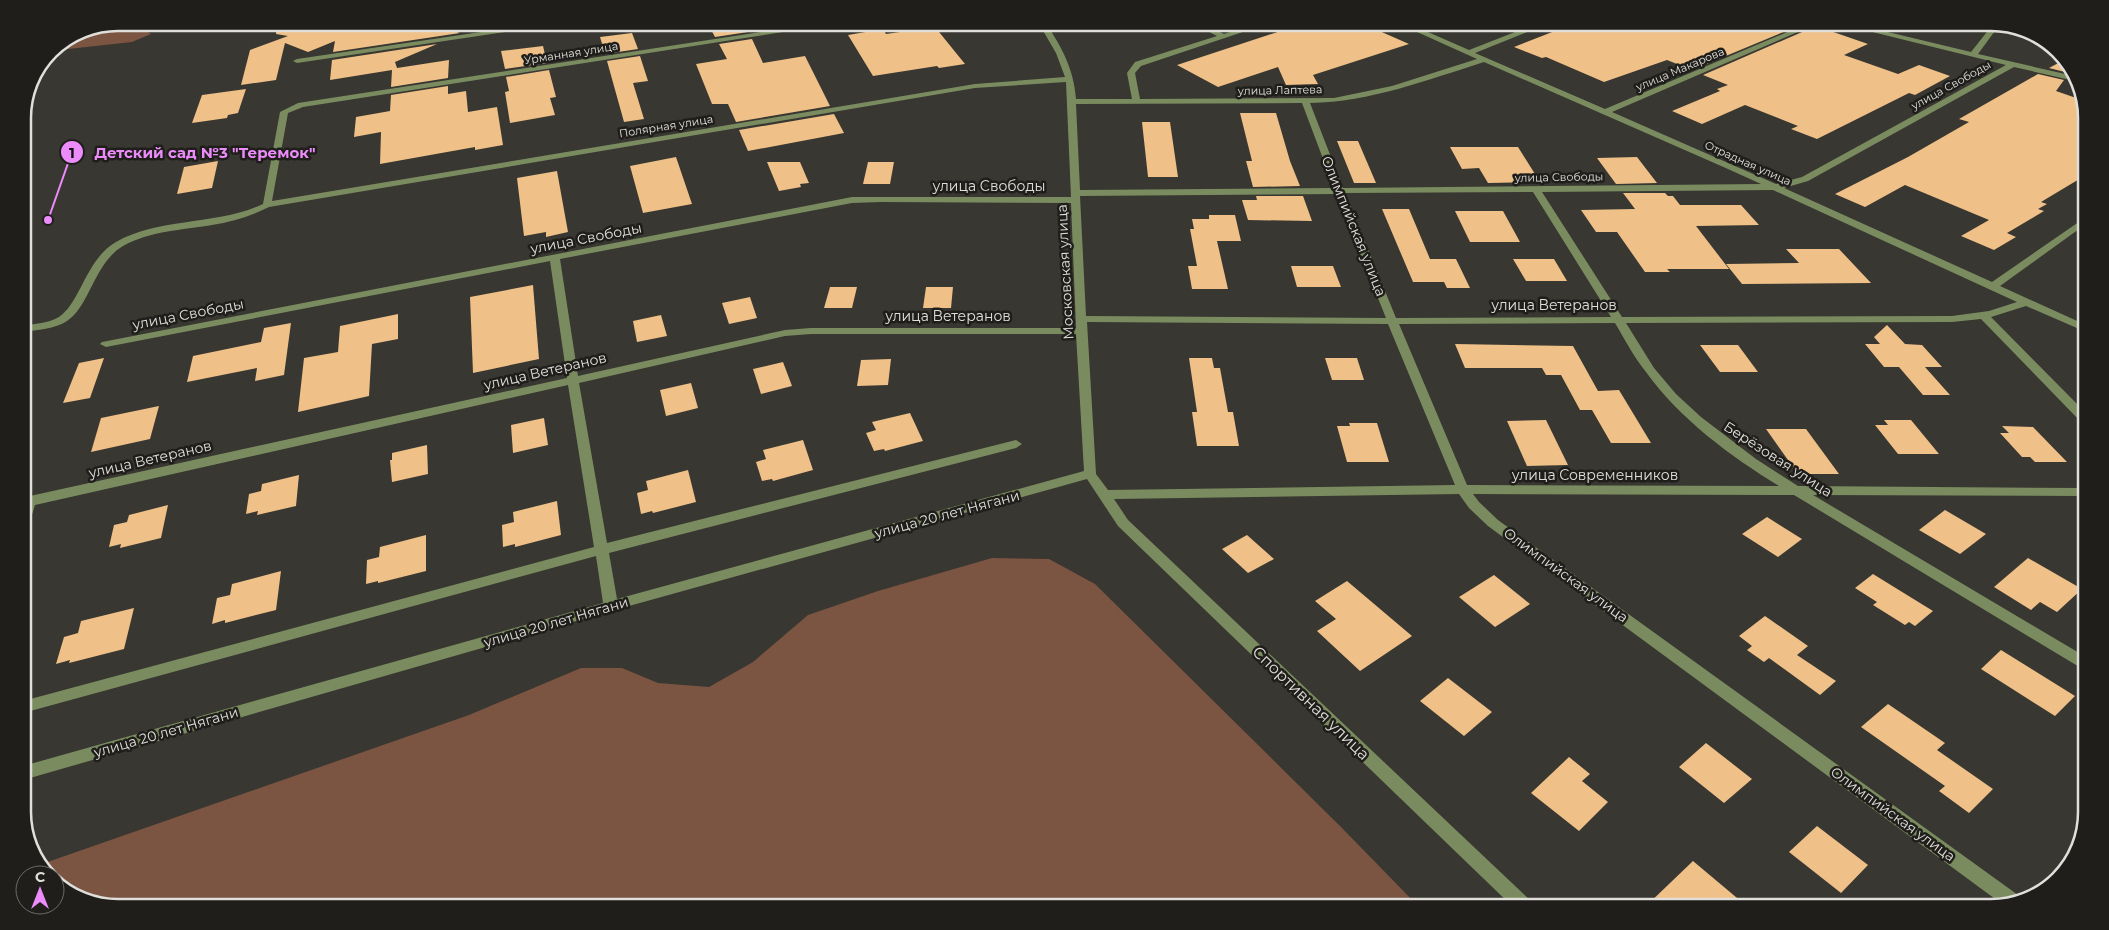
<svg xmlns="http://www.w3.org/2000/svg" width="2109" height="930" viewBox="0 0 2109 930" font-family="Montserrat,sans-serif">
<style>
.green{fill:#7b5442}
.building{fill:#efc087}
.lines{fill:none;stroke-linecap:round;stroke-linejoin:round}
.minor{fill:#7a8c5f;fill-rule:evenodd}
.labels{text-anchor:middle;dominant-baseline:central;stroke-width:5;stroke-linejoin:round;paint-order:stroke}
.far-street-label{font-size:11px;fill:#e0dfdb;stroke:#1f1e1b}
.street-label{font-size:14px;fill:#e0dfdb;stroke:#1f1e1b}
.near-street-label{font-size:16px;fill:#e0dfdb;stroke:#1f1e1b}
.rim{fill:none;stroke:#e0dfdb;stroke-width:2.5}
.leader{fill:none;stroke:#ec8cfa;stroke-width:2}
.callout-dot{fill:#ec8cfa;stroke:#1f1e1b;stroke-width:2}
.mark-label{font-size:15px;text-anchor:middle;font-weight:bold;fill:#111}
.callout-label{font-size:15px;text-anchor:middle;font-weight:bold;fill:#ec8cfa;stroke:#1f1e1b;stroke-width:5;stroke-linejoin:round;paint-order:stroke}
</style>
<rect width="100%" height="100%" fill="#383731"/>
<g class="green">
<path d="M130,30H145L151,34L132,42L50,51L71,37Z"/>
<path d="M992,558L1049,559L1095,584L1341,827L1419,907H118L81,900L55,879V875H51L39,865L469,715L581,668H622L658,683L709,687L753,662L808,615L878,591Z"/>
</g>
<g class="building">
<path d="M277,22H379L372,27L389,32L405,26L414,29L429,23L460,33L333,52L335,41L308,52L285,43L276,80L241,85L250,50L288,36L276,34Z"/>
<path d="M707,22H744L748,32L715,37Z"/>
<path d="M1308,22H1359L1409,44L1313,75L1318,84L1286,85L1278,67L1218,87L1177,65Z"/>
<path d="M1578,22H1805V23L1692,70L1667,60L1604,82L1546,57L1542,58L1514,47Z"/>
<path d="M1816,26L1868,44L1844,55L1898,74L1919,65L1950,76L1915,95L1909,93L1817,139L1791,129L1798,126L1745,105L1702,124L1672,111L1720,91L1717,89L1728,85L1703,75Z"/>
<path d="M935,27L965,64L939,68L937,66L873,76L848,35L883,29L886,34Z"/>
<path d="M632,33L638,49L605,54L600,37Z"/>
<path d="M752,39L763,63L805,56L830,106L736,122L728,104H712L696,64L727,59L719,44Z"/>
<path d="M437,44L395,62L397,68L449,60L448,78L391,87L392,70L330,80L332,60Z"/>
<path d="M543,46L547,63L505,69L501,51Z"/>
<path d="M640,56L648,81L633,83L644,119L624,122L607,61Z"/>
<path d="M2064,60L2070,65L2072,69L2069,73L2049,68Z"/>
<path d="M549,70L556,97L550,98L555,115L510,123L505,92L509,91L506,77Z"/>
<path d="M2038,74L2064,80L2056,91L2082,100L2086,112V175L2041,202L2047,204L2038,209L2044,211L2007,233L2016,237L1994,250L1961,236L1989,220L1905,185L1865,207L1835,194L1908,157L1969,122L1959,119Z"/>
<path d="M448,86V94L466,91L468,112L497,107L503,145L475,150V147L380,164L381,132L354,137L356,117L390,111L391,95Z"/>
<path d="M246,89L238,113L228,115L227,118L192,123L202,95Z"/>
<path d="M1240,113H1276L1290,161L1300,186L1253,187L1246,161H1252Z"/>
<path d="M834,114L844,133L748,151L739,130Z"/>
<path d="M1142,122H1170L1178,177H1148Z"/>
<path d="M1337,141H1358L1376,183H1354Z"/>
<path d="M1450,147H1518L1540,182L1488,183L1479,168L1462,169Z"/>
<path d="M676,157L692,204L643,213L630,166Z"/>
<path d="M1637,157L1657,183L1616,184L1597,158Z"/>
<path d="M218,161L212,188L177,194L184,167Z"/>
<path d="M767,162H800L809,183L800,184L801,187L779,191Z"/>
<path d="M868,162H894L890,184H863Z"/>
<path d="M557,171L568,232L546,237V232L524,236L517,178Z"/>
<path d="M1623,193H1665L1668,196H1673L1680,205H1741L1759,225L1696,226L1729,269H1667L1670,272H1645L1617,232H1596L1581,210L1635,209Z"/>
<path d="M1256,196H1303L1312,221L1248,220L1242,200H1257Z"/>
<path d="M1382,209H1409L1430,259H1456L1470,288H1447L1444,282H1413Z"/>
<path d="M1455,211H1503L1520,242H1470Z"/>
<path d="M1209,215H1235L1241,241H1217L1228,289H1192L1188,266H1197L1190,229H1194L1192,219H1209Z"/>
<path d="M1786,249H1839L1871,283L1742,284L1726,264L1799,263Z"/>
<path d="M1513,259H1554L1567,281H1526Z"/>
<path d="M1291,266H1333L1341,287H1297Z"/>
<path d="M533,285L539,359L473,373L470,297Z"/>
<path d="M830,287H857L852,308H824Z"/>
<path d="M926,287H953L951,308H923Z"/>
<path d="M750,297L757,318L729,324L722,303Z"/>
<path d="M398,314V339L372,344L369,396L298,412L304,358L338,352L340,326Z"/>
<path d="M661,315L667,336L637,342L633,321Z"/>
<path d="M291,323L284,375L255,381L257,368L187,382L193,356L261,342L264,328Z"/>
<path d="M1887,325L1905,344L1922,345L1942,367H1925L1950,395H1923L1899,367H1884L1865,344H1880L1874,337Z"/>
<path d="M1455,344L1573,346L1598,391L1619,390L1651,443H1611L1592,410H1580L1561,375H1546L1542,368H1465Z"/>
<path d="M1700,345H1738L1758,372H1720Z"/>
<path d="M104,358L90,398L63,403L79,363Z"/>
<path d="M1189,358H1212L1214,368H1220L1228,412H1233L1239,446H1197L1192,412H1197Z"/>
<path d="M1325,358H1357L1364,380H1332Z"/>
<path d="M891,359L888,385L857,386L861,360Z"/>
<path d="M783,362L792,386L761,394L753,369Z"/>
<path d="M691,383L698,408L666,416L660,390Z"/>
<path d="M159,406L150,439L91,452L101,418Z"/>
<path d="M910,413L923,441L885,451L884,449L874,451L866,433L876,430L872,422Z"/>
<path d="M544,418L548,445L513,453L511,425Z"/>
<path d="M1546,420L1568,465L1527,466L1507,421Z"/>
<path d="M1884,420H1911L1939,454H1898L1875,425H1888Z"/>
<path d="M1349,423H1377L1389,462H1347L1337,426H1350Z"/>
<path d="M2002,426L2033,427L2067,462H2035L2030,457H2022L2000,433H2009Z"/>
<path d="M1766,429H1806L1839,474H1798Z"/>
<path d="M803,440L813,470L773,481L772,479L762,481L756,462L766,459L763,450Z"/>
<path d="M427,445L428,474L392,482L390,460H392V453Z"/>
<path d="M688,470L696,502L653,513L652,511L641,514L637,493L648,490L646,481Z"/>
<path d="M299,475L296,506L257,515L258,511L246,514L249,494L261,491L262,484Z"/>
<path d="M557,501L561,535L515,547V544L503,547L502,525L514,522L513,512Z"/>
<path d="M168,505L161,538L120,548L121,544L109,547L114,525L127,522L129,515Z"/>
<path d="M1945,510L1986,534L1960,554L1919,530Z"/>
<path d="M1767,517L1802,539L1778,557L1742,534Z"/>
<path d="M426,535V571L378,583V581L366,584L367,560L379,557L380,547Z"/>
<path d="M1247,535L1274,559L1248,573L1222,549Z"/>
<path d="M2028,558L2082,589L2057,612L2040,602L2031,610L1994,587Z"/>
<path d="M281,571L276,610L225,623V620L212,624L217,598L230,595L232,584Z"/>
<path d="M1873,574L1933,611L1915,626L1909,622L1905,625L1873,605L1877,602L1855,588Z"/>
<path d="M1494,575L1530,604L1495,627L1459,597Z"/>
<path d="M1347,581L1412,636L1360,671L1317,631L1336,619L1315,601Z"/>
<path d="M134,608L124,649L69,663L70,660L56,664L64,637L78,633L81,621Z"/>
<path d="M1765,616L1808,646L1797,655L1836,681L1820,695L1769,658L1764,662L1747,650L1752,646L1739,636Z"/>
<path d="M2001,650L2075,696L2055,716L1981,669Z"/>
<path d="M1448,678L1492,712L1464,736L1420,701Z"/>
<path d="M1888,704L1945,743L1937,750L1993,789L1969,813L1939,791L1945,786L1861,727Z"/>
<path d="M1706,743L1752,779L1724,803L1679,767Z"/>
<path d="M1569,757L1590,774L1582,781L1608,802L1579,831L1531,793Z"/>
<path d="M1817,826L1868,865L1841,893L1789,852Z"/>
<path d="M1693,861L1749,908H1644Z"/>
</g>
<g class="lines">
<g class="minor">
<path d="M550,22H572L297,63L293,61L297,59Z"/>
<path d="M826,22H847L303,107L288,113L272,201L975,84L1065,77L1056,53L1038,22H1045C1062,47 1074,70 1076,99H1132L1127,73L1135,62L1217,36L1190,22H1200L1224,34L1261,22H1273L1141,66L1135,73L1140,99L1334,98L1392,86L1477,59L1395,22H1405L1469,50L1541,22H1552L1475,53L1605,109L1811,22H1821L1612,112L1776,184L1802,177L2006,65L1832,22H1846L1971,52L1994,23L2000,24L1978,54L2074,76L2075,81L2014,67L1808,181L1784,188L1992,282L2086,217V224L2000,286L2086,325V332L2026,306L1991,317L2086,413V424L2082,423L1981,319L1952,322L1626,323L1654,368L1676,394L1701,417L1756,459L1798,486L2086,488V496L1813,495L2086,657V670L2081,668L1794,495L1473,494L1479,502L1498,520L2018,895L2020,899L2002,904L1488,526L1469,508L1459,494L1114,499L1128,520L1531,901L1534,907H1513L1118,526L1087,479L611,611L23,780V766L603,603L596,556L23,713V701L594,547L568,385L35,505L28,528L23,530V499L30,496L567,378L550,261L106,347L100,344L102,342L852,197H1071L1066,82L975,88L269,207C251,216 232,222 212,225C182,230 150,231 123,246C94,263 90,306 67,321C55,329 37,330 23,332V326C34,324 49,323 59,317C81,302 86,259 116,242C160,217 216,226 263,204L280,112L298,103ZM1484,62L1728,169L1761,184L1343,188L1310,103C1370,102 1427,80 1484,62ZM1302,103L1334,188L1080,190L1076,104ZM1773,190L2017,302L1989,311L1952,316L1622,317L1542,192ZM1533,192L1611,317L1396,318L1345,193ZM1336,194L1386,318L1086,316L1080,196ZM881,202L1071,203L1076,328H811L785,330L578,376L560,259L852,203ZM1087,322L1388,324L1455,485L1108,490L1096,474ZM1615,323C1625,340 1634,357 1646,372C1680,419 1730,456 1779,486L1467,485L1399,324ZM811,334H1076L1084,471L617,599L609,553L1016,448L1022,444L1016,440L607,543L579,383L785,336Z"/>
</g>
</g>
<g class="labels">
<g class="far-street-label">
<text transform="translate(571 53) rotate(-9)">Урманная улица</text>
<text transform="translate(1680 69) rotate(-23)">улица Макарова</text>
<text transform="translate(1951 85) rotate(-29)">улица Свободы</text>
<text transform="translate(1280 90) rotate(-1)">улица Лаптева</text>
<text transform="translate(666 126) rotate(-9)">Полярная улица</text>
<text transform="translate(1748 163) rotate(24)">Отрадная улица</text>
<text transform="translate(1559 177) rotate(-1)">улица Свободы</text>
</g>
<g class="street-label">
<text x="989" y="186">улица Свободы</text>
<text transform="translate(1354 226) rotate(68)">Олимпийская улица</text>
<text transform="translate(586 238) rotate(-11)">улица Свободы</text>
<text transform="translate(1065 272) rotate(-93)">Московская улица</text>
<text x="1554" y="305">улица Ветеранов</text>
<text transform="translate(188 314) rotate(-11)">улица Свободы</text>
<text x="948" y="316">улица Ветеранов</text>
<text transform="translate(545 371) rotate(-13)">улица Ветеранов</text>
<text transform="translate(150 459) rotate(-13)">улица Ветеранов</text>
<text transform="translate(1778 459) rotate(33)">Берёзовая улица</text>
<text x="1595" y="475">улица Современников</text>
<text transform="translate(947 514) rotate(-15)">улица 20 лет Нягани</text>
<text transform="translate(1566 575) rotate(36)">Олимпийская улица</text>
<text transform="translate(556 622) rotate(-16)">улица 20 лет Нягани</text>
<text transform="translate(166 732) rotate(-16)">улица 20 лет Нягани</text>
<text transform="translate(1893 814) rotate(36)">Олимпийская улица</text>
</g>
<g class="near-street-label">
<text transform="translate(1311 703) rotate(44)">Спортивная улица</text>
</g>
</g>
<path d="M0 0H2109V930H0ZM118 31H1991A87 87 0 0 1 2078 118V812A87 87 0 0 1 1991 899H118A87 87 0 0 1 31 812V118A87 87 0 0 1 118 31Z" fill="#1f1e1b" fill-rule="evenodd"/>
<path class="rim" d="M118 31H1991A87 87 0 0 1 2078 118V812A87 87 0 0 1 1991 899H118A87 87 0 0 1 31 812V118A87 87 0 0 1 118 31Z"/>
<path class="leader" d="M48 220L72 152"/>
<g class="callout-dot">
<circle cx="48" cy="220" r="5"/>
<circle cx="72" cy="152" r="12"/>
</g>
<g class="mark-label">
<text x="72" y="158">1</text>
</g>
<g class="callout-label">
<text x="205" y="158">Детский сад №3 "Теремок"</text>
</g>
<g transform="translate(40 890)"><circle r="24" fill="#1f1e1b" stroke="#6c6b68"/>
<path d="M0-4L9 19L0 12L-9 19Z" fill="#ec8cfa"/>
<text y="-8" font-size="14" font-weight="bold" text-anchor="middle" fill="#e0dfdb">С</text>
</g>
</svg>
